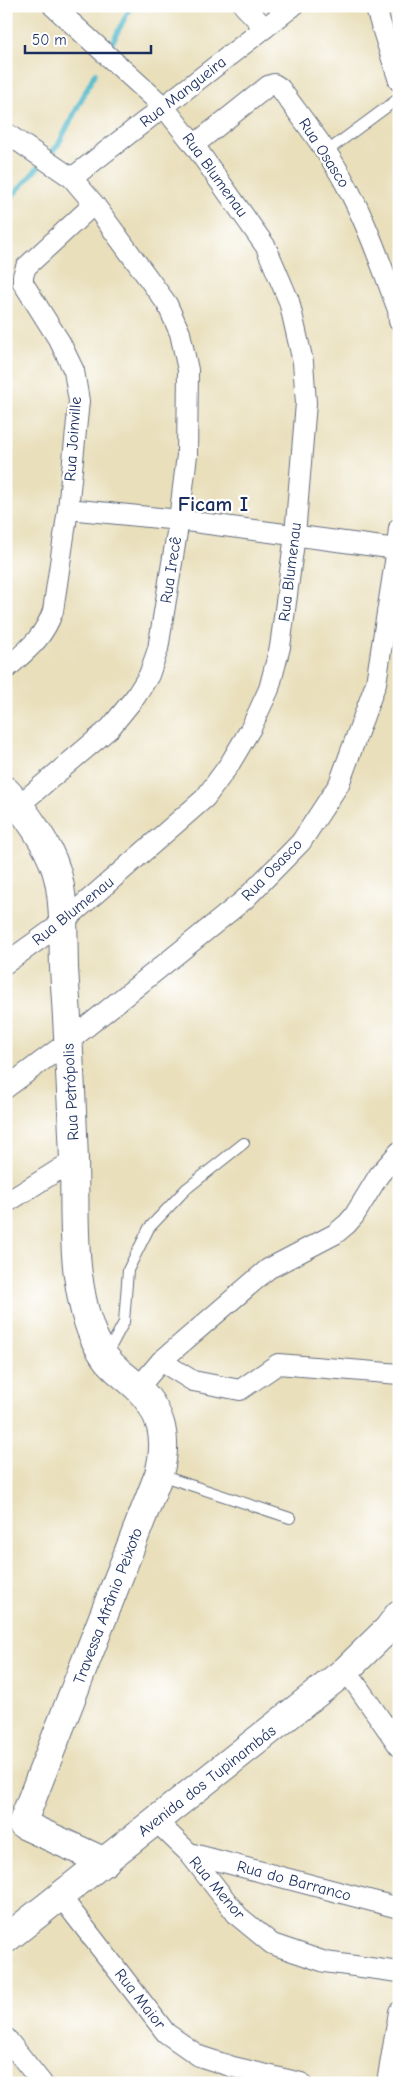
<svg xmlns="http://www.w3.org/2000/svg" width="405" height="2089" viewBox="0 0 405 2089" font-family="'Comic Neue',sans-serif">
<style>
.lines{fill:none;stroke-linecap:round;stroke-linejoin:round}
.stream{stroke:#4db8ca;stroke-width:5}
.lane-casing{stroke:#636d7f;stroke-width:12}
.street-casing{stroke:#636d7f;stroke-width:22}
.secondary-casing{stroke:#636d7f;stroke-width:30}
.lane{stroke:#fff;stroke-width:10}
.street{stroke:#fff;stroke-width:20}
.secondary{stroke:#fff;stroke-width:28}
.labels{text-anchor:middle;dominant-baseline:central;stroke-width:4.5;stroke-linejoin:round;paint-order:stroke}
.street-label{font-size:16px;fill:#1b2f5e;stroke:#fff}
.district-label{font-size:21px;font-weight:bold;fill:#1b2f5e;stroke:#fff}
</style>
<rect width="100%" height="100%" fill="#fff"/>
<filter id="ink" filterUnits="userSpaceOnUse"><feTurbulence type="fractalNoise" baseFrequency=".02" numOctaves="2"/><feDisplacementMap in="SourceGraphic" scale="10" xChannelSelector="R" yChannelSelector="G"/><feConvolveMatrix kernelMatrix="1 2 1 2 8 2 1 2 1" color-interpolation-filters="sRGB"/></filter>
<filter id="wash" filterUnits="userSpaceOnUse"><feTurbulence type="fractalNoise" baseFrequency=".0096" numOctaves="4" result="noise"/><feDisplacementMap in="SourceGraphic" scale="20" xChannelSelector="R" yChannelSelector="G"/><feGaussianBlur stdDeviation="1.12" result="paint"/><feColorMatrix in="noise" values="0 0 0 0 0 0 0 0 0 0 0 0 0 0 0 0 0 1.4 0 .05"/><feComposite in="paint" operator="in"/></filter>
<g filter="url(#wash)">
<rect width="100%" height="100%" fill="#e9dfbb"/>
<g class="lines">
<g class="stream">
<path d="M111,45L131,6"/>
<path d="M47,157L58,145L95,73"/>
<path d="M6,203L41,164"/>
</g>
</g>
</g>
<g filter="url(#ink)">
<g class="lines">
<g class="lane-casing">
<g id="lane">
<path d="M326,152L399,98"/>
<path d="M107,1354L124,1322L128,1270L149,1228L186,1189L244,1143"/>
<path d="M160,1475L290,1518"/>
</g>
</g>
<g class="street-casing">
<g id="street">
<path d="M244,6L265,28"/>
<path d="M375,6L399,81"/>
<path d="M6,133L72,178L94,204L167,304L180,333L188,370L187,455L179,520L158,649L149,675L136,696L110,728L6,816"/>
<path d="M194,145L268,86L274,84L280,88C302,119 327,149 345,183C367,223 382,267 398,310L399,321"/>
<path d="M72,178L293,6"/>
<path d="M68,509L179,520L397,549"/>
<path d="M6,669C27,650 43,639 53,611L68,509L79,401L74,371L60,342L23,283V276L26,267L94,204"/>
<path d="M6,963L62,923L205,798L229,765L251,728L269,689L280,647L295,535L306,403L303,362L289,301L266,247L194,145L164,107L53,6"/>
<path d="M6,1088L69,1041L244,900L301,842L339,784L376,683L397,549L399,528"/>
<path d="M6,1203L74,1160"/>
<path d="M161,1361L193,1381L240,1390L278,1364L399,1374"/>
<path d="M138,1388L161,1361L268,1269L335,1234L347,1224L354,1216L379,1175L399,1152"/>
<path d="M346,1670L399,1746"/>
<path d="M157,1822L189,1853L238,1916L272,1944L325,1962L399,1972"/>
<path d="M189,1853L399,1908"/>
<path d="M61,1897L166,2033L199,2056L233,2067L301,2083"/>
<path d="M6,2038L42,2083"/>
<path d="M387,2083L399,2012"/>
</g>
</g>
<g class="secondary-casing">
<g id="secondary">
<path d="M6,791C25,811 48,844 56,870C65,897 63,940 64,968C68,1033 72,1097 74,1161C75,1199 73,1238 78,1275C82,1303 88,1333 105,1357C113,1369 127,1377 138,1388C163,1414 168,1440 159,1474L22,1824L105,1862"/>
<path d="M6,1939L346,1670L388,1629L399,1614"/>
</g>
</g>
<use href="#lane" class="lane"/>
<use href="#street" class="street"/>
<use href="#secondary" class="secondary"/>
</g>
</g>
<g class="labels">
<g class="street-label">
<text transform="translate(183 92) rotate(-38)">Rua Mangueira</text>
<text transform="translate(324 153) rotate(57)">Rua Osasco</text>
<text transform="translate(215 175) rotate(54)">Rua Blumenau</text>
<text transform="translate(73 439) rotate(-86)">Rua Joinville</text>
<text transform="translate(171 570) rotate(-81)">Rua Irecê</text>
<text transform="translate(290 572) rotate(-83)">Rua Blumenau</text>
<text transform="translate(272 870) rotate(-46)">Rua Osasco</text>
<text transform="translate(73 911) rotate(-39)">Rua Blumenau</text>
<text transform="translate(71 1092) rotate(-93)">Rua Petrópolis</text>
<text transform="translate(108 1606) rotate(-69)">Travessa Afrânio Peixoto</text>
<text transform="translate(207 1781) rotate(-38)">Avenida dos Tupinambás</text>
<text transform="translate(294 1881) rotate(15)">Rua do Barranco</text>
<text transform="translate(217 1888) rotate(50)">Rua Menor</text>
<text transform="translate(140 1999) rotate(52)">Rua Maior</text>
</g>
<g class="district-label">
<text x="213" y="504">Ficam I</text>
</g>
</g>
<rect width="405" height="2089" fill="none" stroke="#fff" stroke-width="25"/>
<path d="M25 45v8h126v-8" fill="none" stroke="#1b2f5e" stroke-width="2.5"/>
<text x="32" y="45" font-size="15" fill="#1b2f5e" stroke="#ffffff" stroke-width="4" paint-order="stroke">50 m</text>
</svg>
